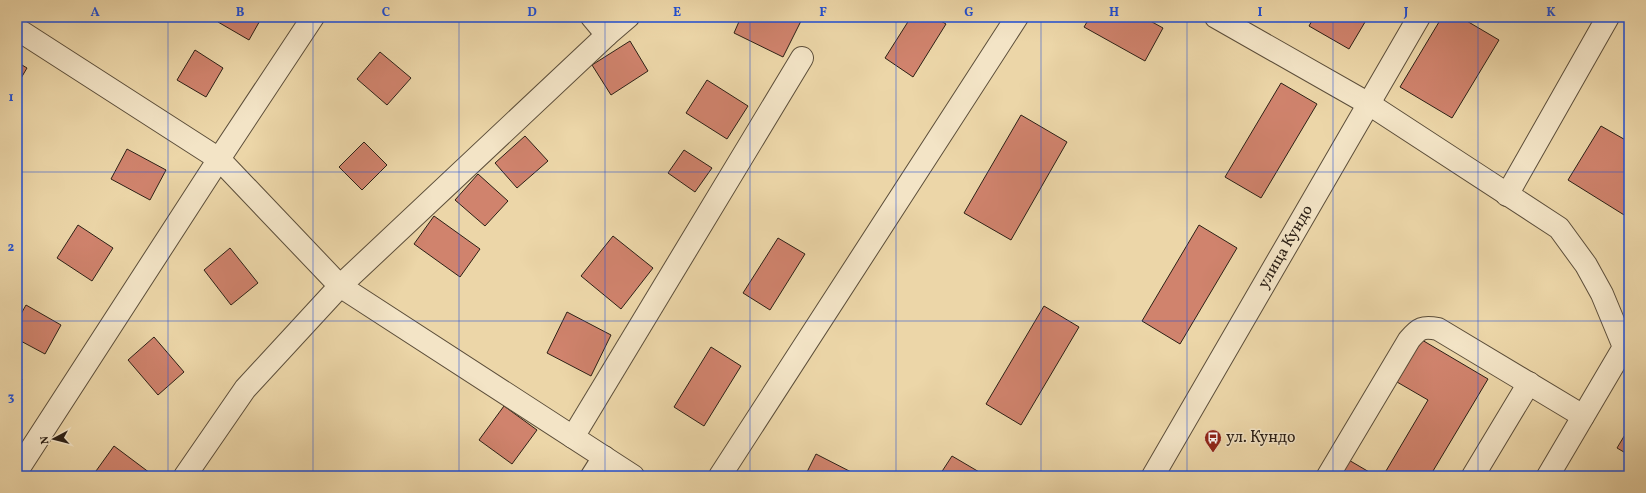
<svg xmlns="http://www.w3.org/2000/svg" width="1646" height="493" viewBox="0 0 1646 493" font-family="Vollkorn,serif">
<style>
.building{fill:#d0836d;stroke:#2c2016}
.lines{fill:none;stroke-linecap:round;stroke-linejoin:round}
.minor-casing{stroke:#5c4e3a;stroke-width:24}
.minor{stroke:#f3e4c6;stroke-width:22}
.grid{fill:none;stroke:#1d4ed8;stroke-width:1;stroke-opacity:0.55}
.labels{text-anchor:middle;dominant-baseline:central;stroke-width:3;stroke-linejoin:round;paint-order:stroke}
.street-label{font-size:16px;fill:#2c2016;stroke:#f3e4c6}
.poi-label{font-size:16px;fill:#2c2016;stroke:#f3e4c6;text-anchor:start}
.neatline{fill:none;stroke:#1d4ed8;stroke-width:1.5}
.grid-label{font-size:13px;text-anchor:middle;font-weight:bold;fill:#1d4ed8}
</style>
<rect width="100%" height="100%" fill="#ecd6a8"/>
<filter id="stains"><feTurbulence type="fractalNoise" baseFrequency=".005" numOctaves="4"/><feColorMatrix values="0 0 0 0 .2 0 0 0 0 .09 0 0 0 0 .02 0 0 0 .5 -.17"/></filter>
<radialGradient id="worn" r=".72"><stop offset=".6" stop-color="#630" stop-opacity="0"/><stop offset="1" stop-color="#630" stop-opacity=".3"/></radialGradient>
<g class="building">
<path d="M220,17H262L249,40L218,22Z"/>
<path d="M741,17H803L783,57L734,33Z"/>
<path d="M911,17H934L946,24L913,77L885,58Z"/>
<path d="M1090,17H1143L1163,28L1145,61L1084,27Z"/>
<path d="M1314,17H1368L1349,49L1309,26Z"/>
<path d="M1442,17H1460L1499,40L1452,118L1400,87Z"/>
<path d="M630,41L648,71L611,95L592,65Z"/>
<path d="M195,50L223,68L206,97L177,80Z"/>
<path d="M380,52L411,78L387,105L357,79Z"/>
<path d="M17,62L27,68L17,85Z"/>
<path d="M707,80L748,106L727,139L686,113Z"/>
<path d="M1281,83L1317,104L1261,198L1225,177Z"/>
<path d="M1021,115L1067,142L1011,240L964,213Z"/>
<path d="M1601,126L1629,142V218L1568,180Z"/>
<path d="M525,136L548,161L517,188L495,163Z"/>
<path d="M364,142L387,165L362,190L339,167Z"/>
<path d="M127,149L166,170L150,200L111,179Z"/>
<path d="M684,150L712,168L695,192L668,173Z"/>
<path d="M478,174L508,201L485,226L455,200Z"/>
<path d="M434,216L480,249L460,277L414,244Z"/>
<path d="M78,225L113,248L92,281L57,258Z"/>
<path d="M1199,225L1237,248L1180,344L1142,321Z"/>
<path d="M613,236L653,268L621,309L581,276Z"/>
<path d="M778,238L805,254L770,310L743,293Z"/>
<path d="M230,248L258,283L231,305L204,270Z"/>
<path d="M26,305L61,325L45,354L17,339V321Z"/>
<path d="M1044,306L1079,327L1021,425L986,404Z"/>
<path d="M567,312L611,335L591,376L547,353Z"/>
<path d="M154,337L184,372L158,395L128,360Z"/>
<path d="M1422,340L1488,379L1430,476H1383L1428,400L1397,382Z"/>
<path d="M711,347L741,366L704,426L674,407Z"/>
<path d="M17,377L22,379L17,388Z"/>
<path d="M504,406L537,430L512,464L479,440Z"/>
<path d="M1629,428V455L1617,448Z"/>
<path d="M114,446L150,473L147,476H102L96,471Z"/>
<path d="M816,454L859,476H805Z"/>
<path d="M952,456L986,476H939Z"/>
<path d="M1347,459L1376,476H1337Z"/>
</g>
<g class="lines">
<g class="minor-casing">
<g id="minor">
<path d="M592,17L607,35L628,17"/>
<path d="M1216,17L1369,104L1559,228L1586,265L1602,294L1624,347L1548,476"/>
<path d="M17,29L219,159L340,286L633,476"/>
<path d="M1507,195L1608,17"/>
<path d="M573,437L802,58"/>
<path d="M17,471L219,159L313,17"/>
<path d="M185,476L245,389L340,286L607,35"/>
<path d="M592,476L604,457"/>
<path d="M720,476L1017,17"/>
<path d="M1153,476L1419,17"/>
<path d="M1328,476L1409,340C1419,328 1423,326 1438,329L1583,416"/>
<path d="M1473,476L1529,383"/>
</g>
</g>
<use href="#minor" class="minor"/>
</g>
<path class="grid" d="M168,17V476M313,17V476M459,17V476M605,17V476M750,17V476M896,17V476M1041,17V476M1187,17V476M1333,17V476M1478,17V476M17,172H1629M17,321H1629"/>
<defs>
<g id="bus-pin" transform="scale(0.9)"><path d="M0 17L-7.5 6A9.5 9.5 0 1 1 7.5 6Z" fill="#8f2418" stroke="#f3e4c6"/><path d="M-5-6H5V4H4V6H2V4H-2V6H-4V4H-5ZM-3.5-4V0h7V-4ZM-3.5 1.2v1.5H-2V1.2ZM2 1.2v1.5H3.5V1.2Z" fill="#fff"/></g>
</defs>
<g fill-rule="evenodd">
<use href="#bus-pin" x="1213" y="438"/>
</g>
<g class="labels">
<g class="street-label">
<text transform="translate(1286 247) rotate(-60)">улица Кундо</text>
</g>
<g class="poi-label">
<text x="1226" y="438">ул. Кундо</text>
</g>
</g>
<rect width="1646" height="493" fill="none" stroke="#ecd6a8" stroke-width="44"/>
<g transform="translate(54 439) rotate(263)" stroke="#f3e4c6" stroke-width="3" paint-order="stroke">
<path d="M0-3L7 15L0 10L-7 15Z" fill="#2c2016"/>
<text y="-6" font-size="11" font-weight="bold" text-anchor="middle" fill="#2c2016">N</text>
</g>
<rect x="22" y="22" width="1602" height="449" class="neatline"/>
<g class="grid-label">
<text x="95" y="16">A</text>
<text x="240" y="16">B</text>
<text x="386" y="16">C</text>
<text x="532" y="16">D</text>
<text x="677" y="16">E</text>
<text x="823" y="16">F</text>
<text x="969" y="16">G</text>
<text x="1114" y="16">H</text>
<text x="1260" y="16">I</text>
<text x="1406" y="16">J</text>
<text x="1551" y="16">K</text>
<text x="11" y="101">1</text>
<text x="11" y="251">2</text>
<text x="11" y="401">3</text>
</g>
<rect width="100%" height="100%" filter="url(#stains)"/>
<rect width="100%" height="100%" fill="url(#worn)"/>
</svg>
